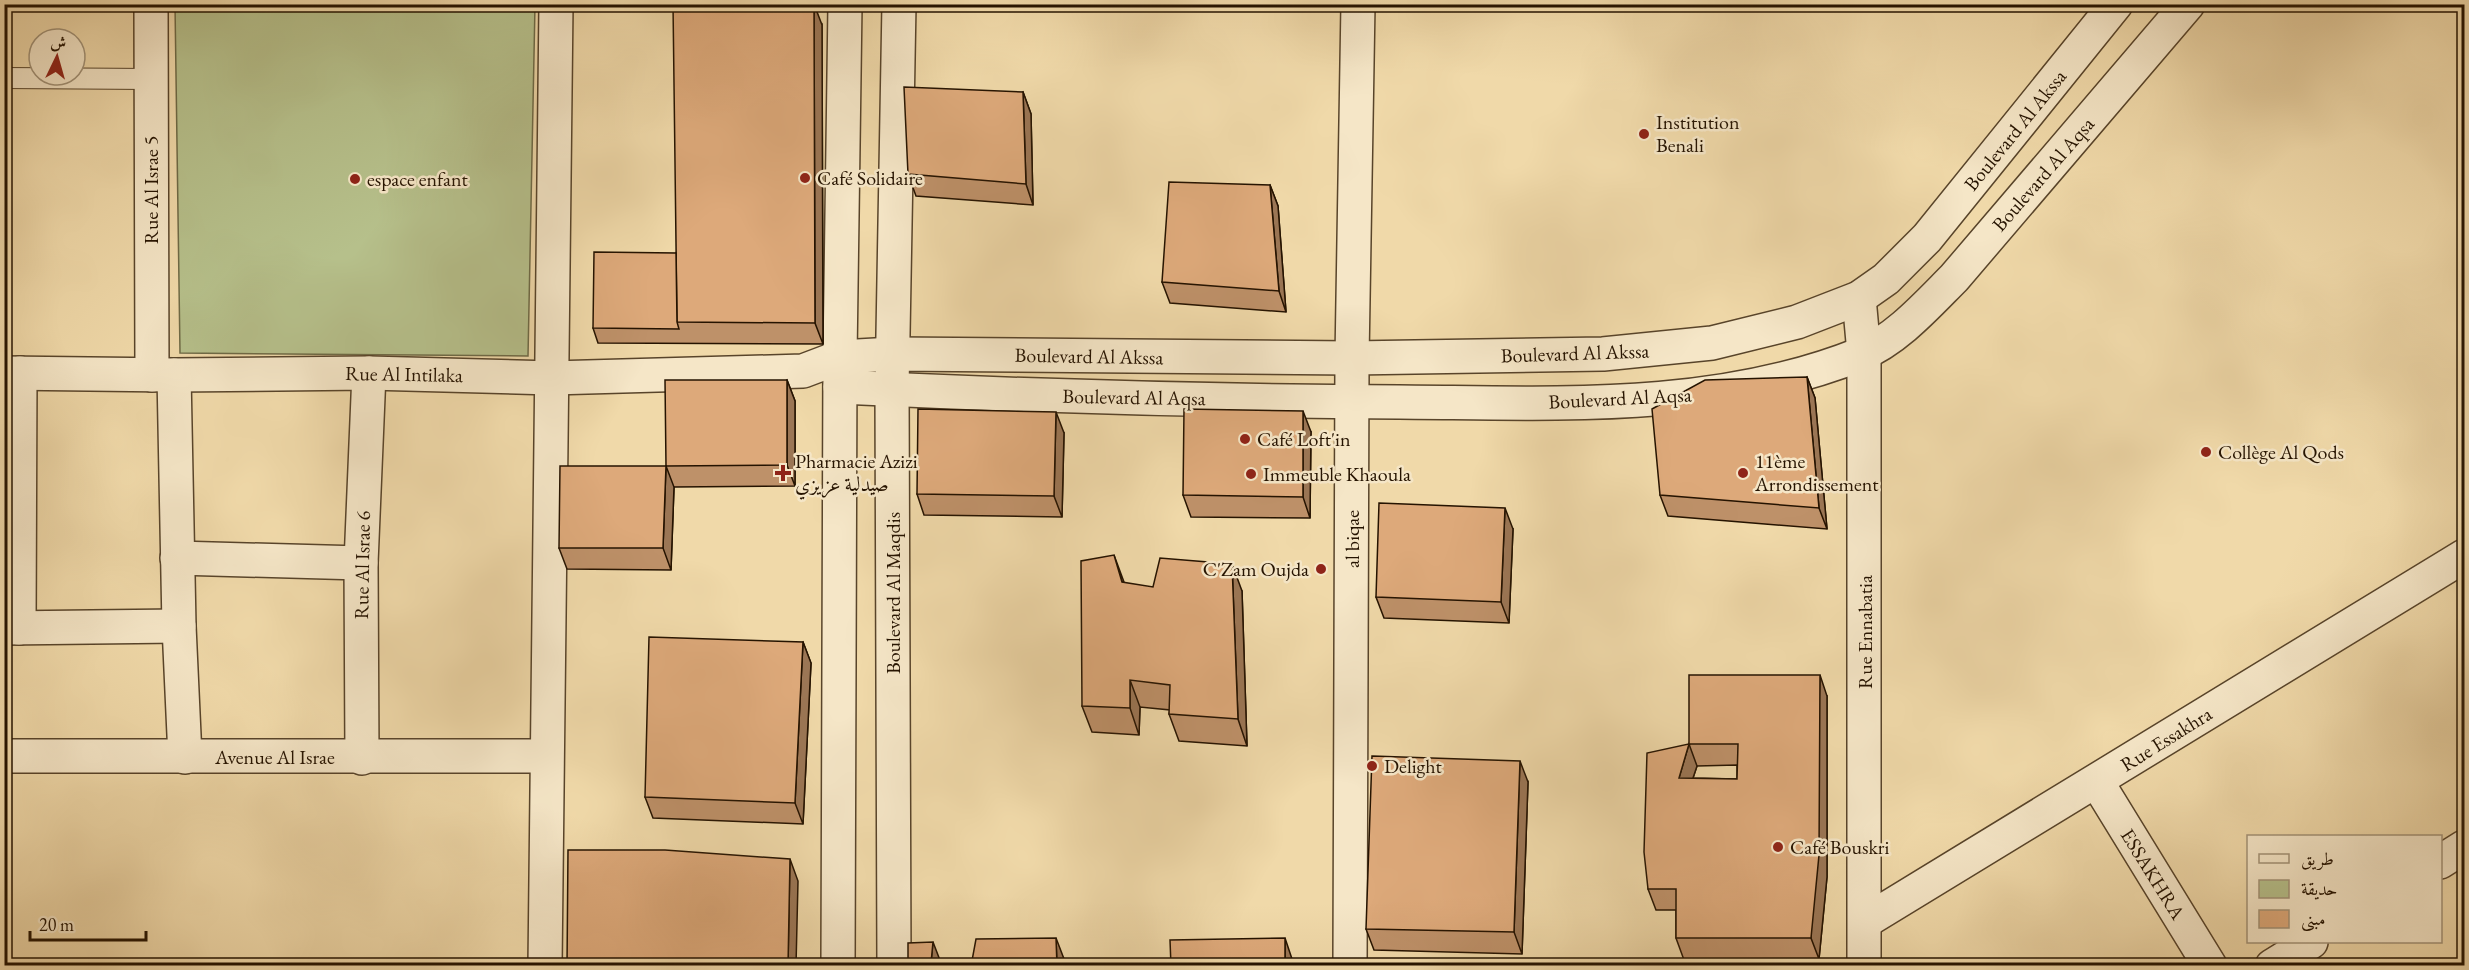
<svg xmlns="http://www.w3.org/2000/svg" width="2469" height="970" viewBox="0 0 2469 970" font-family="'EB Garamond',Amiri,serif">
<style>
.green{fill:#b6c08b;stroke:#6e6a46;stroke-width:1.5}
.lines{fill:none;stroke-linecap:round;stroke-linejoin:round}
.service-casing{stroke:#58442a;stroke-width:22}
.minor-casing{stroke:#58442a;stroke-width:36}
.tertiary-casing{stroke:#58442a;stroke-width:36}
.service{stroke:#f5e6c7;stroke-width:20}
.minor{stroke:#f5e6c7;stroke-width:33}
.tertiary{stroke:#f5e6c7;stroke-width:33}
.wall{fill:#be9169;stroke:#251300;stroke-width:1.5;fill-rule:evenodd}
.shaded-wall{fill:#9b7655;stroke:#251300;stroke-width:1.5}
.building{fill:#dda97a;stroke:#251300;stroke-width:1.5;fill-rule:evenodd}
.poi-dot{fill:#8f2418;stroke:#f5e6c7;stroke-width:2}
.labels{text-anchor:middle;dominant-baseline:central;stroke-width:5;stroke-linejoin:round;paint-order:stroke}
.poi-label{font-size:20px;fill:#251300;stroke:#f5e6c7;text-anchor:start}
.street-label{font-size:20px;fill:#251300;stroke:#f5e6c7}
</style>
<rect width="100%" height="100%" fill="#f0d9a9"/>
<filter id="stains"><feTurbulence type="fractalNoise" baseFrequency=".00333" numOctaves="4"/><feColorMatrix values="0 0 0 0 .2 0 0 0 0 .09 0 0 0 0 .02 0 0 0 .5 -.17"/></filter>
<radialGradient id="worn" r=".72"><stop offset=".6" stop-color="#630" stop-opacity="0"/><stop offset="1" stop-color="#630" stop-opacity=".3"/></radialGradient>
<path class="green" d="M175,5H535L528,356L180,353Z"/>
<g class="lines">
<g class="service-casing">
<path id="service" d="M4,78L151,79"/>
</g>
<g class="minor-casing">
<g id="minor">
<path d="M151,4L152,375"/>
<path d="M1859,298L1864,353V966"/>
<path d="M4,373L174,375L369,373L552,378L803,371L840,357"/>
<path d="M174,375L179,626L185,757"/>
<path d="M177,558L361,563"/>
<path d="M4,628L179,626"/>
<path d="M19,628L20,373"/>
<path d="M4,756H546"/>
<path d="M362,758L361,563L369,373"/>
<path d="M2097,782L2210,966"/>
<path d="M2440,862L2464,847"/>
<path d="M1866,921L2464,556"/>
<path d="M545,966L556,4"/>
<path d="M1350,966L1352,358L1358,4"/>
<path d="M2272,966L2311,942"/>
</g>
</g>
<g class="tertiary-casing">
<g id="tertiary">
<path d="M840,357L893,354L1352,358L1603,354L1712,343L1797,322L1859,298L1886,279L1927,238L2116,4"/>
<path d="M840,387C1026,396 1213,401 1399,402C1554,403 1714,413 1861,354C1896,340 1927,305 1954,278L2188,4"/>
<path d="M838,966L840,357L845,4"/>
<path d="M894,966L892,389L899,4"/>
</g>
</g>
<use href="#service" class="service"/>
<use href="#minor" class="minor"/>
<use href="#tertiary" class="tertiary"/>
</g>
<g class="wall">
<path d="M822,25L823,344L598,343L593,328L676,253Z"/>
<path d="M1023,92L1031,114L1033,205L916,196L908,174Z"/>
<path d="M1270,185L1278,206L1286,312L1170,303L1162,282Z"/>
<path d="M1807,377L1815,398L1827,529L1668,516L1660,495Z"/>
<path d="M787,380L795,401V486L674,487L671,570L567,569L559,548L666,466Z"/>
<path d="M1311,432L1310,518L1191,517L1183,495Z"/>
<path d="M1064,433L1062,517L924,515L917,494Z"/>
<path d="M1513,529L1509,623L1384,618L1376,597Z"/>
<path d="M1153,587L1242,591L1247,746L1179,741L1169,714L1170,710L1140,707L1139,735L1092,732L1082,706Z"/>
<path d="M803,642L811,663L803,824L653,818L645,797Z"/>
<path d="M1827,696V877L1819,959L1684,960L1676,938V910H1656L1648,889L1689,744ZM1737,765V779L1693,778L1697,766Z"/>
<path d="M1528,782L1522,954L1374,950L1366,929Z"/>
</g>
<g class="shaded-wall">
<path d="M814,4L822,25L823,344L815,323Z"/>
<path d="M1023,92L1031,114L1033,205L1026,184Z"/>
<path d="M1270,185L1278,206L1286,312L1279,291Z"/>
<path d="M1807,377L1815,398L1827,529L1819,508Z"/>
<path d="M787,380L795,401V486L787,465Z"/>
<path d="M1303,411L1311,432L1310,518L1303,497Z"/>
<path d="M1056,412L1064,433L1062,517L1054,496Z"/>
<path d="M666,466L674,487L671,570L663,548Z"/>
<path d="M1505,508L1513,529L1509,623L1501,602Z"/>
<path d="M1114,555L1124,582H1122Z"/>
<path d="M1232,564L1242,591L1247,746L1238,719Z"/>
<path d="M803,642L811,663L803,824L795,803Z"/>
<path d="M1820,675L1827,696V877L1819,959L1811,938Z"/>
<path d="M1130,680L1140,707L1139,735L1130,708Z"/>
<path d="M1689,744L1697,766L1686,799L1679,778Z"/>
<path d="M1520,761L1528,782L1522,954L1514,932Z"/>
<path d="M790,859L798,881L796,966H788Z"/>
<path d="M1056,938L1064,959V966H1057Z"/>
<path d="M1285,938L1292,959L1293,966H1285Z"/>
<path d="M933,942L941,963V966L931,963Z"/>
</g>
<g class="building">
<path d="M673,4H814L815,323L677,322Z"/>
<path d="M904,87L1023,92L1026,184L908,174Z"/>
<path d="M1169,182L1270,185L1279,291L1162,282Z"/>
<path d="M594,252L676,253L677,322L679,329L593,328Z"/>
<path d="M1807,377L1819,508L1660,495L1652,409L1705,380Z"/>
<path d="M665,380H787V465L666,466Z"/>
<path d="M918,409L1056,412L1054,496L917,494Z"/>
<path d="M1184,409L1303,411V497L1183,495Z"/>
<path d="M560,466H666L663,548H559Z"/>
<path d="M1379,503L1505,508L1501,602L1376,597Z"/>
<path d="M1114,555L1122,582L1153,587L1160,558L1232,564L1238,719L1169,714L1170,685L1130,680V708L1082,706L1081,561Z"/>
<path d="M649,637L803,642L795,803L645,797Z"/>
<path d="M1689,675H1820L1819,855L1811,938H1676V889H1648L1644,852L1647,753L1689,744ZM1689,744H1738L1737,779L1679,778Z"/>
<path d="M1372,756L1520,761L1514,932L1366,929Z"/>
<path d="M568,850H665L790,859L788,966H567Z"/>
<path d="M1056,938L1057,966H971L976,939Z"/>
<path d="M1285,938V966H1171L1170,940Z"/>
<path d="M933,942L931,963L950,966H908V943Z"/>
</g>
<g class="poi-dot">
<circle cx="1644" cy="134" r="6"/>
<circle cx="805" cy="178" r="6"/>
<circle cx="355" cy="179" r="6"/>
<circle cx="1245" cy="439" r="6"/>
<circle cx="2206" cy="452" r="6"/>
<path d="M780 464h6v6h6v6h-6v6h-6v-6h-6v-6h6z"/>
<circle cx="1743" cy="473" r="6"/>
<circle cx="1251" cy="474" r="6"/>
<circle cx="1321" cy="569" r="6"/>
<circle cx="1372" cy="766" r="6"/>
<circle cx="1778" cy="847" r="6"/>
</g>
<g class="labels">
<g class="poi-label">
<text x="1656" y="122">Institution<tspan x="1656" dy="23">Benali</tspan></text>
<text x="817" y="178">Café Solidaire</text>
<text x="367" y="179">espace enfant</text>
<text x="1257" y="439">Café Loft'in</text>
<text x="2218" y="452">Collège Al Qods</text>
<text x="795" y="461">Pharmacie Azizi<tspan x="795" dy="23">صيدلية عزيزي</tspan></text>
<text x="1755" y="461">11ème<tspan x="1755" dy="23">Arrondissement</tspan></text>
<text x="1263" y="474">Immeuble Khaoula</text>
<text x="1309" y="569" text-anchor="end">C'Zam Oujda</text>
<text x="1384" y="766">Delight</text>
<text x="1790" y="847">Café Bouskri</text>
</g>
<g class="street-label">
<text transform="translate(2015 130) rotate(-51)">Boulevard Al Akssa</text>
<text transform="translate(2043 174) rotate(-49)">Boulevard Al Aqsa</text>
<text transform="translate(151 190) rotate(-90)">Rue Al Israe 5</text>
<text transform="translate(1575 353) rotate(-2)">Boulevard Al Akssa</text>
<text transform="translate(1089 356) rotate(1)">Boulevard Al Akssa</text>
<text transform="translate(404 374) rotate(1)">Rue Al Intilaka</text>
<text transform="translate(1134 397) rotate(1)">Boulevard Al Aqsa</text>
<text transform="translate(1620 398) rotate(-3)">Boulevard Al Aqsa</text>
<text transform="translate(1352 539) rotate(-90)">al biqae</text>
<text transform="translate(362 565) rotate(-89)">Rue Al Israe 6</text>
<text transform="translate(893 593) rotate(-90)">Boulevard Al Maqdis</text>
<text transform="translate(1865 632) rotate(-90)">Rue Ennabatia</text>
<text transform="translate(2166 739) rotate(-32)">Rue Essakhra</text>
<text x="275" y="757">Avenue Al Israe</text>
<text transform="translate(2153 874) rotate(58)">ESSAKHRA</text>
</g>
</g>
<rect width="2469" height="970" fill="none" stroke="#f0d9a9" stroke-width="24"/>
<rect x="6" y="6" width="2457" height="958" fill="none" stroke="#251300" stroke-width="3"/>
<rect x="12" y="12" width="2445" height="946" fill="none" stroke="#251300" stroke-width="1.5"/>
<rect x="2247" y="835" width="195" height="108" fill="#f5e6c7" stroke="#a29277" stroke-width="1.5"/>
<rect x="2259" y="854" width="30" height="9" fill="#f5e6c7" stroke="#a29277" stroke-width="1.5"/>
<text x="2301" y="865" font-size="18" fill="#251300">طريق</text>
<rect x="2259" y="880" width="30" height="18" fill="#b6c08b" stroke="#a29277" stroke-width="1.5"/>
<text x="2301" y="895" font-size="18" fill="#251300">حديقة</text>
<rect x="2259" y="910" width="30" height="18" fill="#dda97a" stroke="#a29277" stroke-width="1.5"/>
<text x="2301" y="925" font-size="18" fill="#251300">مبنى</text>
<g transform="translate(57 57) rotate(5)"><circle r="28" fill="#f5e6c7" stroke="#a29277" stroke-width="1.5"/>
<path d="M0-4.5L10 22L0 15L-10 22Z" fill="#8f2418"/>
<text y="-9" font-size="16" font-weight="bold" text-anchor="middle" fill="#251300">ش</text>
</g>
<path d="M30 931v9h116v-9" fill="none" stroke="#251300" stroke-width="3"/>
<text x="39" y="931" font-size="18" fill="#251300" stroke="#f5e6c7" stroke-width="4.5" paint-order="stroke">20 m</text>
<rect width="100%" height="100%" filter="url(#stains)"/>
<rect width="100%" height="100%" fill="url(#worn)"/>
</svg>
